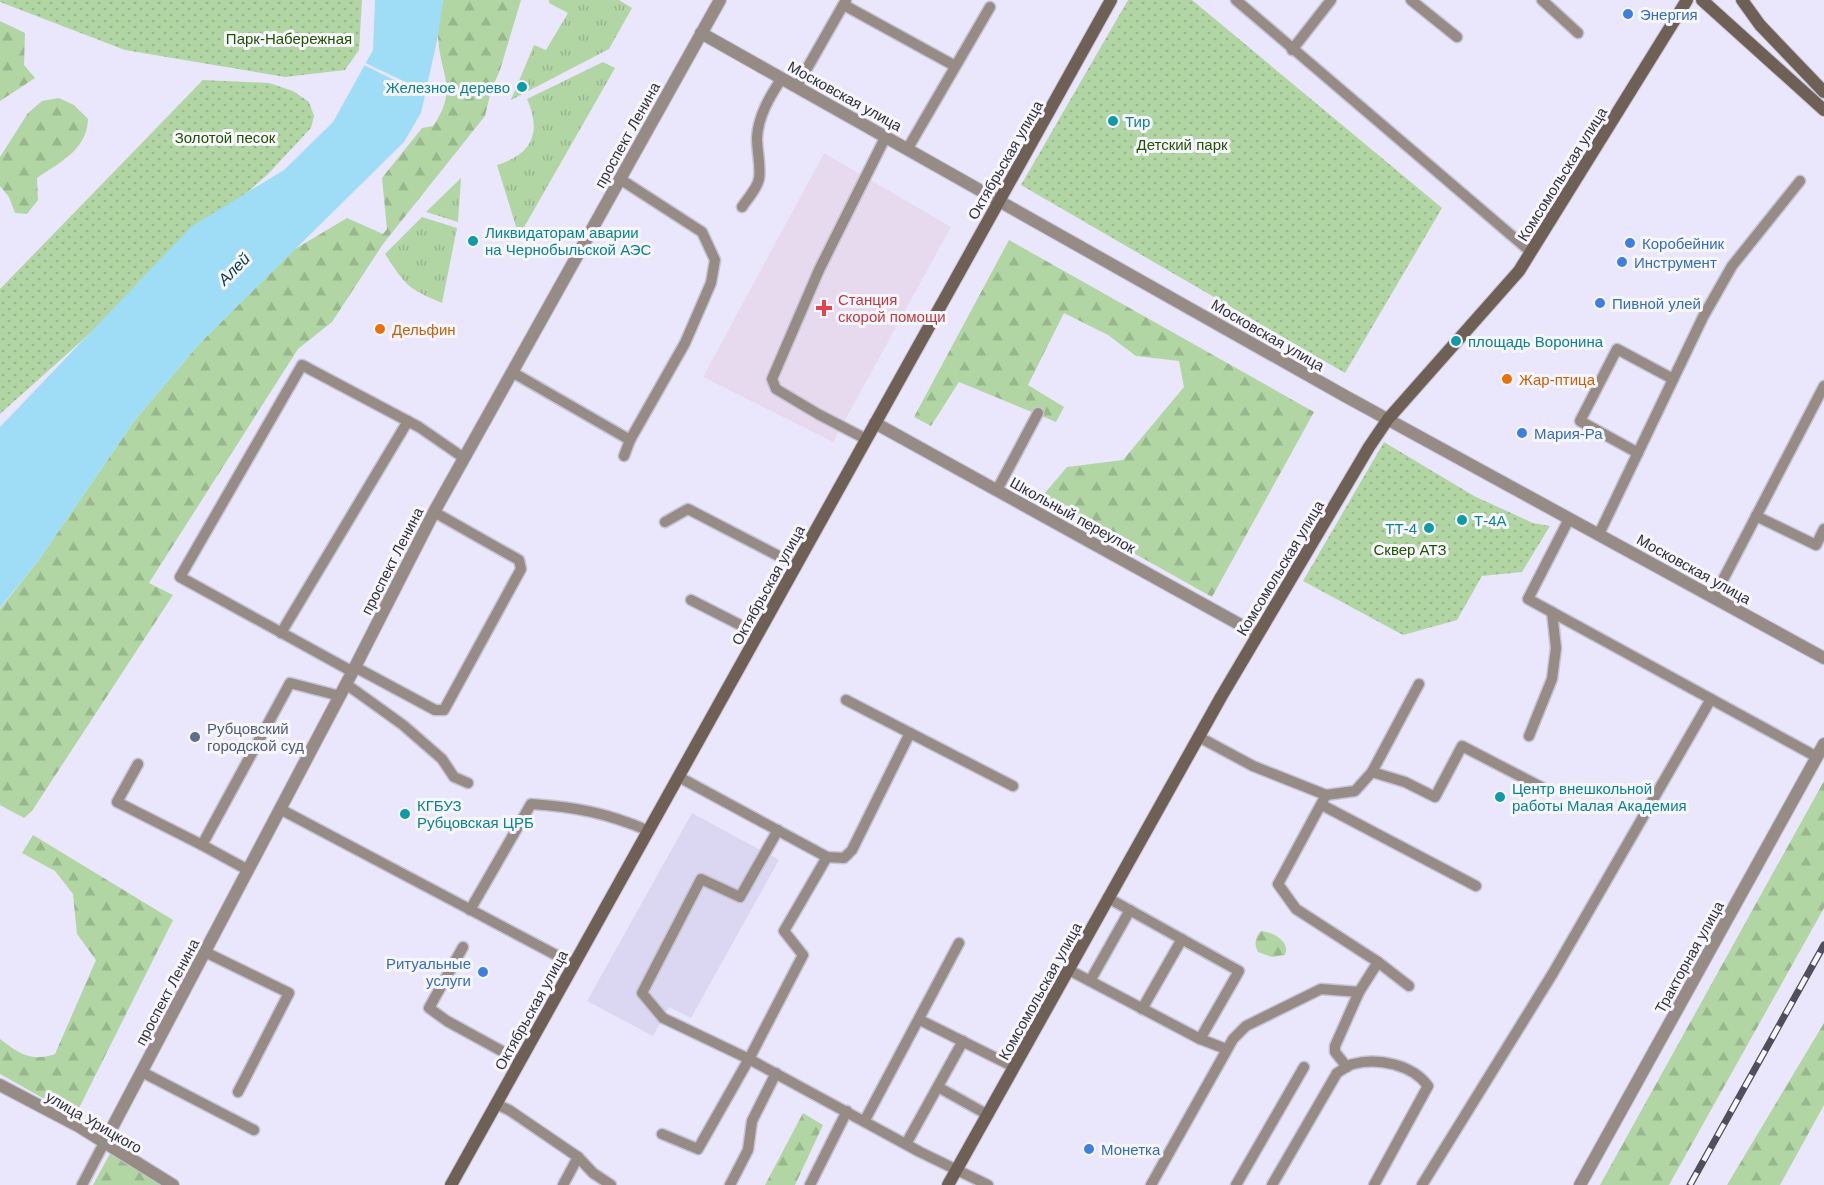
<svg xmlns="http://www.w3.org/2000/svg" width="1824" height="1185" viewBox="0 0 1824 1185" font-family="Helvetica,sans-serif">
<style>
.built{fill:#dbd7f2}
.medical{fill:#e8daee}
.grass{fill:url(#grass-tufts)}
.forest{fill:url(#forest-firs)}
.park{fill:url(#park-dots)}
.water{fill:#9fddf7}
.pier{fill:#eae7fd}
.lines{fill:none;stroke-linecap:round;stroke-linejoin:round}
.service-casing{stroke:#c5c3d6;stroke-width:13}
.minor-casing{stroke:#c5c3d6;stroke-width:14}
.secondary-casing{stroke:#c5c3d6;stroke-width:14}
.service{stroke:#978c85;stroke-width:10}
.minor{stroke:#978c85;stroke-width:12}
.secondary{stroke:#6f6056;stroke-width:12}
.rail-casing{stroke:#514f5c;stroke-width:7}
.rail{stroke:#f7f6fc;stroke-width:4.5;stroke-dasharray:14;stroke-linecap:butt}
.shop-dot{fill:#3f7fe0;stroke:#f7f6fc;stroke-width:2}
.culture-dot{fill:#0f9aa8;stroke:#f7f6fc;stroke-width:2}
.health-dot{fill:#e0444e;stroke:#f7f6fc;stroke-width:2}
.food-dot{fill:#e8710a;stroke:#f7f6fc;stroke-width:2}
.service-dot{fill:#5c6f8a;stroke:#f7f6fc;stroke-width:2}
.labels{text-anchor:middle;dominant-baseline:central;stroke-width:6;stroke-linejoin:round;paint-order:stroke}
.shop-label{font-size:15px;fill:#366cbe;stroke:#f7f6fc;text-anchor:start}
.park-label{font-size:15px;fill:#205300;stroke:#f7f6fc}
.culture-label{font-size:15px;fill:#0d838f;stroke:#f7f6fc;text-anchor:start}
.street-label{font-size:15px;fill:#33313c;stroke:#f7f6fc}
.health-label{font-size:15px;fill:#be3a42;stroke:#f7f6fc;text-anchor:start}
.food-label{font-size:15px;fill:#c56008;stroke:#f7f6fc;text-anchor:start}
.service-label{font-size:15px;fill:#4e5e75;stroke:#f7f6fc;text-anchor:start}
.water-label{font-size:16px;font-style:italic;fill:#033a4b;stroke:#f7f6fc}
</style>
<defs>
<pattern id="grass-tufts" width="24" height="20" patternUnits="userSpaceOnUse" patternTransform="scale(1.5)"><rect width="24" height="20" fill="#b1d5a3"/><path d="M3 7l-1-3M5 7V3M7 7l1-3M15 17l-1-3M17 17v-4M19 17l1-3" fill="none" stroke="#99b78d"/></pattern>
<pattern id="forest-firs" width="22" height="20" patternUnits="userSpaceOnUse" patternTransform="scale(1.5)"><rect width="22" height="20" fill="#b1d5a3"/><path d="M5 1l3.5 6h-7zM16 11l3.5 6h-7z" fill="#99b78d"/></pattern>
<pattern id="park-dots" width="8" height="8" patternUnits="userSpaceOnUse" patternTransform="scale(1.5)"><rect width="8" height="8" fill="#b1d5a3"/><path d="M2 2h.1M6 6h.1" fill="none" stroke="#99b78d" stroke-width="1.8" stroke-linecap="round"/></pattern>
</defs>
<rect width="100%" height="100%" fill="#eae7fd"/>
<path class="built" d="M692,813L779,860L691,1018L669,1007L653,1036L587,1001Z"/>
<path class="medical" d="M824,153L951,227L833,442L703,377Z"/>
<g class="grass">
<path d="M549,0H619L632,8L609,49L511,100L534,45L546,50L568,13L549,3Z"/>
<path d="M603,62L615,68L519,236L497,165C532,154 542,134 527,99Z"/>
<path d="M461,178L458,222L426,212Z"/>
<path d="M422,217L457,228L442,303C407,288 406,286 385,254Z"/>
</g>
<g class="forest">
<path d="M443,0H521L500,70L491,91L485,116L383,244L332,322L298,349L149,583L173,595L32,811L24,818L0,805V609L38,561L135,420L199,344L295,249L347,218L383,234L387,229L382,178L422,128L433,126C459,88 440,76 438,37C438,25 441,12 443,0Z"/>
<path d="M0,21L25,33L24,65L35,78L0,101Z"/>
<path d="M59,98L74,105L88,119C87,150 60,162 37,178L38,200L27,214L15,213L9,197L0,186V157L28,113L42,101Z"/>
<path d="M1009,240L1314,412L1212,597L1039,500L1067,467L1123,460L1184,387L1179,361L1136,356L1108,335L1064,313L1028,385L1064,407L1056,422L959,382L931,426L914,417Z"/>
<path d="M1824,781V908L1669,1185H1600Z"/>
<path d="M33,835L173,920L75,1116L0,1074V1039C20,1054 30,1062 55,1054L96,960L77,934L73,894L55,871L22,853Z"/>
<path d="M1261,931C1273,932 1291,942 1285,955L1272,957L1258,952C1254,945 1255,937 1261,931Z"/>
<path d="M1824,1023V1105L1780,1185H1727Z"/>
<path d="M803,1113L823,1125L795,1185H765Z"/>
<path d="M113,1148L179,1185H93Z"/>
</g>
<g class="park">
<path d="M0,0H362L359,50L345,70L285,77L125,50L0,2Z"/>
<path d="M1128,0H1192L1442,208L1345,373L1021,185Z"/>
<path d="M203,80L269,83L293,91L309,102L314,116L311,128L269,173L0,414V289Z"/>
<path d="M1384,442L1474,496L1533,523L1550,526L1522,572L1482,576L1457,620L1403,635L1303,581Z"/>
</g>
<path class="water" d="M375,0H443L438,36L421,113L404,142L199,344L135,420L38,561L0,608V427L192,226L284,170L333,122L373,50Z"/>
<path class="pier" d="M363,62L429,93L428,97L362,64Z"/>
<g class="lines">
<g class="service-casing">
<g id="service">
<path d="M1236,0L1531,252"/>
<path d="M1411,0L1457,37"/>
<path d="M1542,0L1578,33"/>
<path d="M844,5L955,66"/>
<path d="M1292,50L1331,0"/>
<path d="M797,86L846,0"/>
<path d="M908,148L990,7"/>
<path d="M620,179L702,232L715,260L711,283L685,343L630,440L624,456"/>
<path d="M742,207C747,199 757,189 759,179C761,165 757,152 757,138C758,116 770,96 782,78"/>
<path d="M512,372L630,440"/>
<path d="M866,439L818,414L776,389L772,379L819,270L886,136"/>
<path d="M1638,453L1580,421L1617,349L1673,379"/>
<path d="M997,490L1038,413"/>
<path d="M1756,516L1816,545L1824,529"/>
<path d="M1569,519L1528,599L1817,757"/>
<path d="M665,522L688,509L796,565"/>
<path d="M1599,534L1703,317L1732,266L1800,181"/>
<path d="M1714,597L1824,386"/>
<path d="M691,600L758,634"/>
<path d="M281,633L408,421"/>
<path d="M355,667L435,710H444L521,569L519,560L434,512"/>
<path d="M353,672L180,577L302,365L419,427L464,458"/>
<path d="M346,684L403,725L442,759L454,777L468,783"/>
<path d="M846,700L910,733"/>
<path d="M1529,736L1552,679L1556,648L1552,612"/>
<path d="M1199,737L1253,766L1326,795L1355,791L1372,772L1419,684"/>
<path d="M138,764L117,802L202,845"/>
<path d="M1372,772L1405,782L1435,797L1462,746L1543,788"/>
<path d="M679,777L827,857L844,858L852,850L910,733L1013,786"/>
<path d="M1322,805L1476,886"/>
<path d="M280,809L573,964"/>
<path d="M778,830L740,897L701,879L642,993L663,1018L749,1059L920,1152L988,1185"/>
<path d="M248,870L202,845L290,683L340,696"/>
<path d="M470,910L531,804C576,807 607,813 649,831"/>
<path d="M463,947L429,1008L447,1021L520,1061"/>
<path d="M205,952L289,993L238,1092"/>
<path d="M1378,962L1409,986"/>
<path d="M1069,970L1200,1039L1239,971L1108,898"/>
<path d="M1090,981L1130,910"/>
<path d="M1142,1009L1182,939"/>
<path d="M920,1020L1014,1067"/>
<path d="M1200,1039L1226,1049"/>
<path d="M1347,1067L1335,1052V1046L1359,992"/>
<path d="M142,1072L254,1130"/>
<path d="M938,1087L988,1115"/>
<path d="M496,1104L509,1110L578,1157L593,1173L611,1185"/>
<path d="M865,1120L959,943"/>
<path d="M662,1134L698,1149L749,1059L803,955L784,931L827,857"/>
<path d="M906,1144L963,1041"/>
<path d="M82,1185L104,1143"/>
<path d="M563,1185L578,1157"/>
<path d="M730,1185L748,1150L752,1121L776,1073"/>
<path d="M810,1185L847,1111"/>
<path d="M1151,1185L1233,1039L1246,1026L1321,989L1359,992L1378,962L1296,909L1278,884L1326,795"/>
<path d="M1236,1185L1304,1067"/>
<path d="M1272,1185L1337,1073C1342,1070 1348,1065 1353,1064C1378,1057 1413,1065 1428,1086L1374,1185"/>
<path d="M1422,1185L1553,973L1711,699"/>
</g>
</g>
<g class="minor-casing">
<g id="minor">
<path d="M701,33L1345,396L1824,658"/>
<path d="M875,423L1257,634"/>
<path d="M0,1085L78,1126L173,1185"/>
<path d="M104,1143L355,667L434,512L720,0"/>
<path d="M1580,1185L1824,744"/>
</g>
</g>
<g class="secondary-casing">
<g id="secondary">
<path d="M1702,0L1824,110"/>
<path d="M1742,0L1760,25L1824,92"/>
<path d="M451,1185L1111,0"/>
<path d="M948,1185L1221,697L1369,447L1388,419L1519,271L1687,0"/>
</g>
</g>
<use href="#service" class="service"/>
<use href="#minor" class="minor"/>
<use href="#secondary" class="secondary"/>
<g class="rail-casing">
<path id="rail" d="M1690,1185L1824,945"/>
</g>
<use href="#rail" class="rail"/>
</g>
<g class="shop-dot">
<circle cx="1628" cy="14" r="6"/>
<circle cx="1630" cy="243" r="6"/>
<circle cx="1622" cy="262" r="6"/>
<circle cx="1600" cy="303" r="6"/>
<circle cx="1522" cy="433" r="6"/>
<circle cx="483" cy="972" r="6"/>
<circle cx="1089" cy="1149" r="6"/>
</g>
<g class="culture-dot">
<circle cx="522" cy="87" r="6"/>
<circle cx="1113" cy="121" r="6"/>
<circle cx="473" cy="241" r="6"/>
<circle cx="1456" cy="341" r="6"/>
<circle cx="1462" cy="520" r="6"/>
<circle cx="1429" cy="528" r="6"/>
<circle cx="1500" cy="797" r="6"/>
<circle cx="405" cy="814" r="6"/>
</g>
<path class="health-dot" d="M821 299h6v6h6v6h-6v6h-6v-6h-6v-6h6z"/>
<g class="food-dot">
<circle cx="380" cy="329" r="6"/>
<circle cx="1507" cy="379" r="6"/>
</g>
<circle class="service-dot" cx="195" cy="737" r="6"/>
<g class="labels">
<g class="shop-label">
<text x="1640" y="14">Энергия</text>
<text x="1642" y="243">Коробейник</text>
<text x="1634" y="262">Инструмент</text>
<text x="1612" y="303">Пивной улей</text>
<text x="1534" y="433">Мария-Ра</text>
<text x="471" y="963" text-anchor="end">Ритуальные<tspan x="471" dy="17">услуги</tspan></text>
<text x="1101" y="1149">Монетка</text>
</g>
<g class="park-label">
<text x="289" y="38">Парк-Набережная</text>
<text x="225" y="137">Золотой песок</text>
<text x="1182" y="144">Детский парк</text>
<text x="1410" y="549">Сквер АТЗ</text>
</g>
<g class="culture-label">
<text x="510" y="87" text-anchor="end">Железное дерево</text>
<text x="1125" y="121">Тир</text>
<text x="485" y="232">Ликвидаторам аварии<tspan x="485" dy="17">на Чернобыльской АЭС</tspan></text>
<text x="1468" y="341">площадь Воронина</text>
<text x="1474" y="520">Т-4А</text>
<text x="1417" y="528" text-anchor="end">ТТ-4</text>
<text x="1512" y="788">Центр внешкольной<tspan x="1512" dy="17">работы Малая Академия</tspan></text>
<text x="417" y="805">КГБУЗ<tspan x="417" dy="17">Рубцовская ЦРБ</tspan></text>
</g>
<g class="street-label">
<text transform="translate(845 96) rotate(29)">Московская улица</text>
<text transform="translate(627 135) rotate(-61)">проспект Ленина</text>
<text transform="translate(1005 160) rotate(-60)">Октябрьская улица</text>
<text transform="translate(1562 174) rotate(-58)">Комсомольская улица</text>
<text transform="translate(1268 335) rotate(30)">Московская улица</text>
<text transform="translate(1073 515) rotate(29)">Школьный переулок</text>
<text transform="translate(392 561) rotate(-63)">проспект Ленина</text>
<text transform="translate(1280 568) rotate(-59)">Комсомольская улица</text>
<text transform="translate(1694 569) rotate(29)">Московская улица</text>
<text transform="translate(768 585) rotate(-61)">Октябрьская улица</text>
<text transform="translate(1689 957) rotate(-61)">Тракторная улица</text>
<text transform="translate(1040 991) rotate(-61)">Комсомольская улица</text>
<text transform="translate(167 992) rotate(-62)">проспект Ленина</text>
<text transform="translate(531 1010) rotate(-61)">Октябрьская улица</text>
<text transform="translate(94 1122) rotate(30)">улица Урицкого</text>
</g>
<g class="health-label">
<text x="838" y="299">Станция<tspan x="838" dy="17">скорой помощи</tspan></text>
</g>
<g class="food-label">
<text x="392" y="329">Дельфин</text>
<text x="1519" y="379">Жар-птица</text>
</g>
<g class="service-label">
<text x="207" y="728">Рубцовский<tspan x="207" dy="17">городской суд</tspan></text>
</g>
<g class="water-label">
<text transform="translate(234 269) rotate(-45)">Алей</text>
</g>
</g>
</svg>
